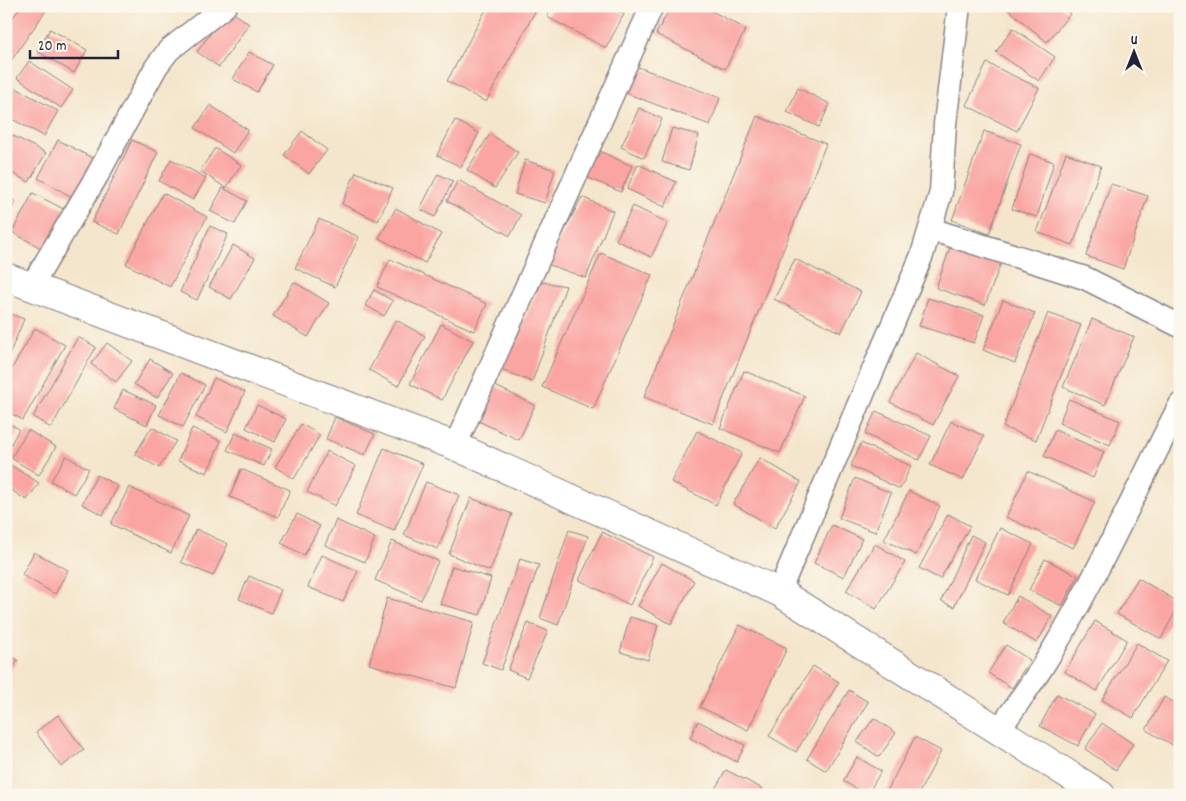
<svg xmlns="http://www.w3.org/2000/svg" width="1186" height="801" viewBox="0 0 1186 801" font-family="Dekko,sans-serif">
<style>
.building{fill:#faa5a2}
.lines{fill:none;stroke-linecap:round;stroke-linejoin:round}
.street-casing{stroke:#8b8484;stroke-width:25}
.secondary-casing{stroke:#8b8484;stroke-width:30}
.street{stroke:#fff;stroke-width:22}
.secondary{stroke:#fff;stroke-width:28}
</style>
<rect width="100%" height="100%" fill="#fbf7ec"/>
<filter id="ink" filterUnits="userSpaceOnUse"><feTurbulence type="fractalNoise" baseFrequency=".02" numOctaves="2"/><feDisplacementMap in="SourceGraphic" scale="10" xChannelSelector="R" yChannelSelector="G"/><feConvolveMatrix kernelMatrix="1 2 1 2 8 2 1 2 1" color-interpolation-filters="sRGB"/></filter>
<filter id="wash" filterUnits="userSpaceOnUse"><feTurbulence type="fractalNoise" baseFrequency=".0096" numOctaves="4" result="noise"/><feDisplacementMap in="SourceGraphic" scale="20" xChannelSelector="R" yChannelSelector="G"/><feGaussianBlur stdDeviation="1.12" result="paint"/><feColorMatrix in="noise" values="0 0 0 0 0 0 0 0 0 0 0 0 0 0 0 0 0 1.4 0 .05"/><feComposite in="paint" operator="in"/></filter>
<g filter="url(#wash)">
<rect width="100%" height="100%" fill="#f4e6cc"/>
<g id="blocks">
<g class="building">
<path d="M21,6H49L6,68V28Z"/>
<path d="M488,6H538L486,102L447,81Z"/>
<path d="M552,6H609L624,14L606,48L547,17Z"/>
<path d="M671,6H702L746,29L725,69L656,34Z"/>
<path d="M1004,6H1060L1070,14L1047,42Z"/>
<path d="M228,9L249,24L219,67L197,52Z"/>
<path d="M1013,28L1055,57L1039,81L996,52Z"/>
<path d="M50,29L87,50L74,73L37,51Z"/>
<path d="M249,52L273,65L257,92L233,79Z"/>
<path d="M29,61L73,90L61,108L17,78Z"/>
<path d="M987,63L1039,88L1017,131L966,105Z"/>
<path d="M633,65L720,98L710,125L623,92Z"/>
<path d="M1180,86V98L1174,91Z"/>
<path d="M16,88L58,111L44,136L6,116V106Z"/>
<path d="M798,88L830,104L819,127L787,112Z"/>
<path d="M210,105L248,130L233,153L195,128Z"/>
<path d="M639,108L662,119L644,158L621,147Z"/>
<path d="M757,116L826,144L713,424L644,397Z"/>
<path d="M455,120L479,133L461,167L437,155Z"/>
<path d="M672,128L699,135L689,170L662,162Z"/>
<path d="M302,131L327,150L309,174L284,155Z"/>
<path d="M984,131L1021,144L989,234L952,220Z"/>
<path d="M10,134L46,153L29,182L6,170V141Z"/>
<path d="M490,134L518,152L495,188L467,170Z"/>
<path d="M58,140L100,162L79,201L38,178Z"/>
<path d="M132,140L158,152L119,234L92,222Z"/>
<path d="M215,148L241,165L226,188L200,171Z"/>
<path d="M593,148L632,166L621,192L581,175Z"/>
<path d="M1066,153L1101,166L1073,245L1037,232Z"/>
<path d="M1030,154L1054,162L1037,217L1012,209Z"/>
<path d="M171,159L206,178L193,200L159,181Z"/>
<path d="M525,160L555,170L545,203L515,194Z"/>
<path d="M638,164L676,182L665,207L627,189Z"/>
<path d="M356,172L393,188L378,221L342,204Z"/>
<path d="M438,174L453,181L435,217L420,209Z"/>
<path d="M458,180L521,215L510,236L447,201Z"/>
<path d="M1111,184L1148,196L1123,269L1086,256Z"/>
<path d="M223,188L247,201L235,224L210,211Z"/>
<path d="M33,193L69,212L48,252L12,232Z"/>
<path d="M163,193L207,217L170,287L126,264Z"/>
<path d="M6,196L16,202L6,217Z"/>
<path d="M582,197L613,211L586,278L547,264Z"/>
<path d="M633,206L668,223L651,257L616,240Z"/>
<path d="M396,208L441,234L425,263L379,238Z"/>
<path d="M319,219L359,237L335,287L295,268Z"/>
<path d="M210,226L228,234L197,300L180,292Z"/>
<path d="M233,245L255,258L231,299L209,287Z"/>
<path d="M951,245L1001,263L985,305L936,288Z"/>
<path d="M601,253L652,275L593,409L542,387Z"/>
<path d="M390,259L487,304L474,331L377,287Z"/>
<path d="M795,259L861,292L841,333L774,299Z"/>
<path d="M294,282L329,303L308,337L273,316Z"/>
<path d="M542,282L566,286L532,382L501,369Z"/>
<path d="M374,290L393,301L384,316L365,305Z"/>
<path d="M928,298L984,315L974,343L919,326Z"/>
<path d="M1003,300L1035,313L1015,363L983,350Z"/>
<path d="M6,312L24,319L6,362Z"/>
<path d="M1048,313L1081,325L1036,440L1003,427Z"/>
<path d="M1092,319L1134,337L1105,405L1063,387Z"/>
<path d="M396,320L425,336L398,386L369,370Z"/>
<path d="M441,324L473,341L442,400L410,384Z"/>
<path d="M35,328L65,345L23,420L6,411V379Z"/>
<path d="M78,337L96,347L51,428L33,417Z"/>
<path d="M107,343L132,361L116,382L91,364Z"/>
<path d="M916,353L959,376L933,425L890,402Z"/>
<path d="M150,359L173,373L157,398L134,384Z"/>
<path d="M744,371L805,396L780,453L720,428Z"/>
<path d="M181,373L205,385L183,427L159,415Z"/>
<path d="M214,378L245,392L227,432L196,417Z"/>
<path d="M489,383L535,405L519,440L472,418Z"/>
<path d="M123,390L156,405L147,425L114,409Z"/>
<path d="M1069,399L1120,421L1110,445L1059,423Z"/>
<path d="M257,405L286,419L275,442L246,428Z"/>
<path d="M876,411L931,436L919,460L865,434Z"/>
<path d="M335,417L375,434L365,455L326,439Z"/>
<path d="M951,421L984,436L963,480L930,465Z"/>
<path d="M6,422L19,429L8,450H6Z"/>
<path d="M301,424L320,435L294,479L275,467Z"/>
<path d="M152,427L176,441L159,468L135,454Z"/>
<path d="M192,428L221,441L207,473L178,461Z"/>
<path d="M28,430L56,447L39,475L11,458Z"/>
<path d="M1055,430L1104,452L1093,478L1044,456Z"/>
<path d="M697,431L742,453L716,505L671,482Z"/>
<path d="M235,433L272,449L264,466L227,450Z"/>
<path d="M861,443L911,466L900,489L851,466Z"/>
<path d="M384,448L423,464L394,531L356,515Z"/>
<path d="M327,451L356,466L335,506L307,492Z"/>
<path d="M66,456L89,469L74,494L51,481Z"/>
<path d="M760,458L801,482L775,528L733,504Z"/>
<path d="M6,462L39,483L27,500L6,487Z"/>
<path d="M241,469L290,490L278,517L230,497Z"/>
<path d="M1028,471L1095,502L1073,548L1006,517Z"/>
<path d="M97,475L118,486L103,515L82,504Z"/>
<path d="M855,478L891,493L875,532L839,518Z"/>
<path d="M426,482L459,495L438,549L404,535Z"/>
<path d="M129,487L189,516L171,553L111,524Z"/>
<path d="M909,491L940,506L916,555L884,540Z"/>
<path d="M471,498L512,514L490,571L449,554Z"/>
<path d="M297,514L320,526L304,555L281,543Z"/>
<path d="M948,514L970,526L940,579L919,568Z"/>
<path d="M336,520L375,538L365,562L325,545Z"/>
<path d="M832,525L862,539L844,577L814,563Z"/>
<path d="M1000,528L1033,544L1008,595L975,579Z"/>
<path d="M196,529L228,544L213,576L181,562Z"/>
<path d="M569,530L588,536L558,625L540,618Z"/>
<path d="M602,532L653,557L630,605L579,580Z"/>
<path d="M971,535L985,542L954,607L941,601Z"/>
<path d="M392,541L438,561L421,600L375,580Z"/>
<path d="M875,544L905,562L876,609L846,591Z"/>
<path d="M34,552L68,570L55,594L22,575Z"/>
<path d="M322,555L358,571L343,602L308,587Z"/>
<path d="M520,559L539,565L501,670L482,663Z"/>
<path d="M1045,559L1078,576L1062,606L1029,590Z"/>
<path d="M662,563L694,581L671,624L638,606Z"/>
<path d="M452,566L491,578L480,615L440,604Z"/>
<path d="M249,576L281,590L271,613L239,599Z"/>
<path d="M1138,578L1180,603L1161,639L1117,614Z"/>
<path d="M1018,596L1052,616L1037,643L1003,623Z"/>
<path d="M387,598L474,622L456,688L369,664Z"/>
<path d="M630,617L658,625L648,660L620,652Z"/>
<path d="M1095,621L1127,640L1097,691L1065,672Z"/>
<path d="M528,623L548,631L527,678L508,670Z"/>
<path d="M739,625L787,648L748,730L700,707Z"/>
<path d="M1137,643L1167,661L1133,718L1102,700Z"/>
<path d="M1006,645L1030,660L1012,688L988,673Z"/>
<path d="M6,653L18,660L6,677Z"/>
<path d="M813,666L839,682L796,752L769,736Z"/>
<path d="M849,690L868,702L826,771L807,759Z"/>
<path d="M1057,694L1095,714L1078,746L1040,726Z"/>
<path d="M1164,697L1180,705L1178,748L1146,730Z"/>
<path d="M58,715L84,750L61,767L36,732Z"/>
<path d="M874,718L896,733L879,757L857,742Z"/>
<path d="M698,721L745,745L737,762L690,738Z"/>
<path d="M1102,723L1133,744L1116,770L1085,749Z"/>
<path d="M915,737L941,751L918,795H894L887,791Z"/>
<path d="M857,757L881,771L867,795L843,781Z"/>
<path d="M726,770L763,789L760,795H726L715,789Z"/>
</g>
</g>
</g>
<g filter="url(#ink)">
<use href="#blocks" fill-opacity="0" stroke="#8b8484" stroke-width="1"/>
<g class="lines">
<g class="street-casing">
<g id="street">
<path d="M930,229L1085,278L1180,326"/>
<path d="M31,287L98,174L156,67L169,50L225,6"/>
<path d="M455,446L652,6"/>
<path d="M779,592L922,255L941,192L945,124L959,6"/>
<path d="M998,732C1012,711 1027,690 1041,669C1094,585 1134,493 1180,405"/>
</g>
</g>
<g class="secondary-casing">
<path id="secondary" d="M6,277L455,446L779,592L1101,795"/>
</g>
<use href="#street" class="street"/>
<use href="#secondary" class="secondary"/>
</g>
</g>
<rect width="1186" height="801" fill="none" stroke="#fbf7ec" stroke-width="25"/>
<g transform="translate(1134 52)" stroke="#fbf7ec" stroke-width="4" paint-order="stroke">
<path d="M0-4L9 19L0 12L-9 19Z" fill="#22223b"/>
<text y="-8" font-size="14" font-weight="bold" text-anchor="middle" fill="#22223b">U</text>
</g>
<path d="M30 50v8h88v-8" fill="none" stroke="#22223b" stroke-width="2.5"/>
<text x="38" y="50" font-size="15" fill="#22223b" stroke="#fbf7ec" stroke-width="4" paint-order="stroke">20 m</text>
</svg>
